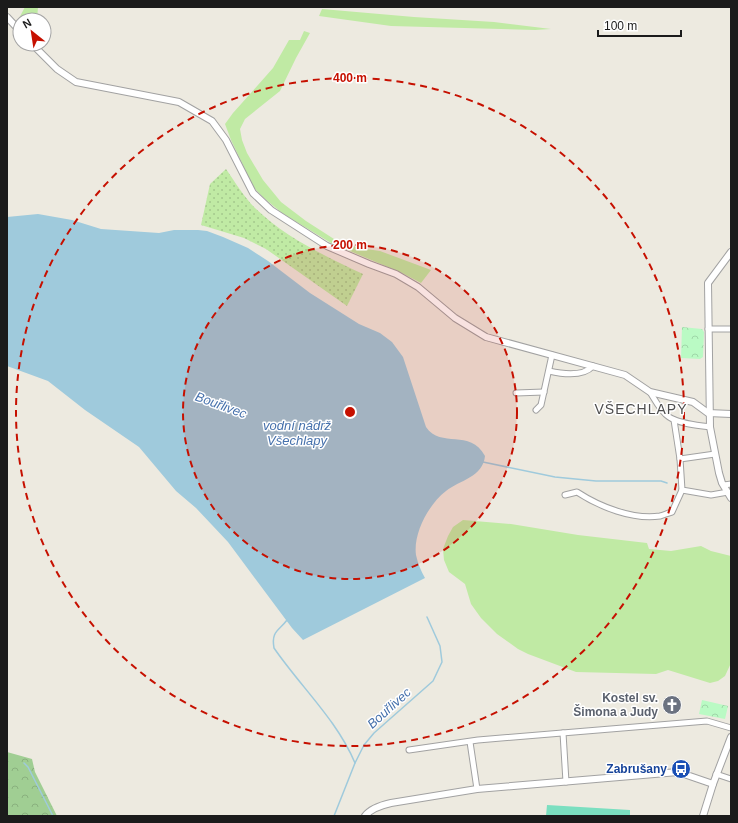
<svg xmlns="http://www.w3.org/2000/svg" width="738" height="823" viewBox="0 0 738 823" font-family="Helvetica,sans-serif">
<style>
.grass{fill:#c0eaa4}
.forest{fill:url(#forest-crowns)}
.park{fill:url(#park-crowns)}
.garden{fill:url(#garden-dots)}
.pitch{fill:#7bdfc0}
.water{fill:#9fcadc}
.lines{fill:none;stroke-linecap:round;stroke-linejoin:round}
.stream{stroke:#9fcadc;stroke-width:1.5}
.minor-casing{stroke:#a2a2a2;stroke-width:7}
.tertiary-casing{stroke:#a2a2a2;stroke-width:8}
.minor{stroke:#fff;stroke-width:5}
.tertiary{stroke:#fff;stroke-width:6}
.ring{fill:none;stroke:#c61000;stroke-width:2;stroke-dasharray:7 5}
.labels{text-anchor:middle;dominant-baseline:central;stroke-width:3;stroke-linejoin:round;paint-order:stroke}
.worship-label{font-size:12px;font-weight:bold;fill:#5b616d;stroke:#fff;text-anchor:end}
.transit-label{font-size:12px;font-weight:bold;fill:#164399;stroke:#fff;text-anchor:end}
.water-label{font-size:13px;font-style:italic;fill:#4671ac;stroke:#fff}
.quarter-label{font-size:14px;letter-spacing:1px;fill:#4e4e4e;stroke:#fff}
.centre{fill:#c61000;stroke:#fff;stroke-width:2}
.ring-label{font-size:12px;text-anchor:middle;font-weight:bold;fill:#c61000;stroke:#fff;stroke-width:3;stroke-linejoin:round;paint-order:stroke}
</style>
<defs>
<pattern id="forest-crowns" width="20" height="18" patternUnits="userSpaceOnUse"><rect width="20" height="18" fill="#a0ce93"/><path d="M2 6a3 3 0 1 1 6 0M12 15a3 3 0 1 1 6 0" fill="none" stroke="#89b07e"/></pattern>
<pattern id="park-crowns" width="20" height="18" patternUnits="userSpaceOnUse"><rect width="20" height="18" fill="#bafac4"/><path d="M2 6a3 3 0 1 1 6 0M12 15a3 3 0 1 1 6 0" fill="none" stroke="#9fd6a8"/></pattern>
<pattern id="garden-dots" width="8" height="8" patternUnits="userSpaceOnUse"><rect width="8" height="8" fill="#c0eaa4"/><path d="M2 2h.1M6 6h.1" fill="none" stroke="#a4c88d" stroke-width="1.8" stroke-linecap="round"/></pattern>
</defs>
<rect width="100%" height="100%" fill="#edeae0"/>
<g class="grass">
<path d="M25,7H38L37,20H20V22L18,20Z"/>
<path d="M322,9L414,17L494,22L551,29L535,30L391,26L319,16Z"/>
<path d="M304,31L310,33L296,58L280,91L245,119L240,129L242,140L247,153L263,180L281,202L306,221L334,239L359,248L380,251L431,270L421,283L402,273L331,243L282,213L264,198L254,188L231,140L225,124L233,113L273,68L289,40H300Z"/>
<path d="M463,520L511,524L578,535L647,543L649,549L671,551L701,546L711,551L731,556V663L725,676L718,681L710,683L668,670L656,674L576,672L528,654L518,649L497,634L481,618L471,604L465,584L449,572L444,560L443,549L448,536L453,527Z"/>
</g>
<path class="forest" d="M7,752L32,759L35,772L57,816H7Z"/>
<g class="park">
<path d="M682,327L702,329L704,332L703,357L700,359L681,358Z"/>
<path d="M702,700L728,706L725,719L699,714Z"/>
</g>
<path class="garden" d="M226,169C235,182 244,197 255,208C286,238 325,256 363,274L347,306L266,249L244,238L201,225L210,184Z"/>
<path class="pitch" d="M547,805L630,810V816H546Z"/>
<path class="water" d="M38,214L72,220L101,229L159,233L174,230H198L207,231L223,237L248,248L268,261L310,293L359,324L380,333L392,342L403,357L426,427C441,449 470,428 485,456C483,477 460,480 446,491C429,504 413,533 416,555C418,564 421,571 425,578L303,640L292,628L228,542L196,508L176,491L139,447L85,410L48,381L7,366V217Z"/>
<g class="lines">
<g class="stream">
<path d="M483,462L555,477L596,481H661L667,483"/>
<path d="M287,620C279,631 271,631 274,648C300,686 337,720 355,763"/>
<path d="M24,763L28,767L53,816"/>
<path d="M334,816L355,763L364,745L374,733L433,681L442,662L440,646L427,617"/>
</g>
<g class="minor-casing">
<g id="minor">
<path d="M708,329H731"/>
<path d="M549,371C562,374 583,377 593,366"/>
<path d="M650,392C655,400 661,412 669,417C680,424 697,425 710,427"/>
<path d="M516,393L544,392"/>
<path d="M536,410L541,405L552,355"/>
<path d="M674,420L680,459L715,454"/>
<path d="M680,459L682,490L711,495L728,492"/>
<path d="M724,485L731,484"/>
<path d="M565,495L577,492C600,507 633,520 660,516C664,515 668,513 672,512L682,490"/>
<path d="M563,733L566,782"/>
<path d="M470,742L477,789"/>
<path d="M409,750L478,740L707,721L731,728"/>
<path d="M716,774L731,779"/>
</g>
</g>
<g class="tertiary-casing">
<g id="tertiary">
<path d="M7,17L20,31"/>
<path d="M32,44L57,69L76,82L179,102L212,121L226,140L253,193L271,210L327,246L369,264L396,274L418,287L455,318L486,337L625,375L650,392L693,402L708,413L731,414"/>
<path d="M731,252L708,283L710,427L719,473L722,483L731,498"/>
<path d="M365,816C371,808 382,805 391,803L477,789L678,772L713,784"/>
<path d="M703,816L713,784L731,737"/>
</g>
</g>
<use href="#minor" class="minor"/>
<use href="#tertiary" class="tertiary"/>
</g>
<circle cx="350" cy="412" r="167" fill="#c61000" fill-opacity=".12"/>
<g class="ring">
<circle cx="350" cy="412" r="167"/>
<circle cx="350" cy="412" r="334"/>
</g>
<defs>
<g id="church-disc" transform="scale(1)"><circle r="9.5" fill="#6b7280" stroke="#fff"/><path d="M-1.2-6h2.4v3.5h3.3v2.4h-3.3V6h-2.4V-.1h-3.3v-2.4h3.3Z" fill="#fff"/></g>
<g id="bus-disc" transform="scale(1)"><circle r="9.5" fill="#1a4fb4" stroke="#fff"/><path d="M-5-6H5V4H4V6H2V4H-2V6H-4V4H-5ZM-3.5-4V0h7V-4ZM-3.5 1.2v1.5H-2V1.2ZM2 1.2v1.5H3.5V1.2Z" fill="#fff"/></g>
</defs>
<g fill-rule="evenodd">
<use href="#church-disc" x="672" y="705"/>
<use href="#bus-disc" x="681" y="769"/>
</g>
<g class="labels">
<g class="worship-label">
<text x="658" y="698">Kostel sv.<tspan x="658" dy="14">Šimona a Judy</tspan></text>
</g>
<g class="transit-label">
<text x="667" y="769">Zabrušany</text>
</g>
<g class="water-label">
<text transform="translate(221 405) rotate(20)">Bouřlivec</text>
<text x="297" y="425">vodní nádrž<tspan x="297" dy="15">Všechlapy</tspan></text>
<text transform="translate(389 708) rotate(-42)">Bouřlivec</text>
</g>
<g class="quarter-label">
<text x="641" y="409">VŠECHLAPY</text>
</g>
</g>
<circle cx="350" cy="412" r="6" class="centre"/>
<g class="ring-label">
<text x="350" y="82">400 m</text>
<text x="350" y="249">200 m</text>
</g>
<rect width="738" height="823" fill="none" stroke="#1b1b1b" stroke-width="16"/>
<g transform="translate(32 32) rotate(330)"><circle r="19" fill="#ffffff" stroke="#a4a4a4"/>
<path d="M0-3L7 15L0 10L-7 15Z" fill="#c61000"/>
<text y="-6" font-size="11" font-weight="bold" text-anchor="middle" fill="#1b1b1b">N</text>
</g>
<path d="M598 30v6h83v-6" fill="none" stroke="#1b1b1b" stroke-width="2"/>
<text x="604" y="30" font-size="12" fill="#1b1b1b" stroke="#ffffff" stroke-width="3" paint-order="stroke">100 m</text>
</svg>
